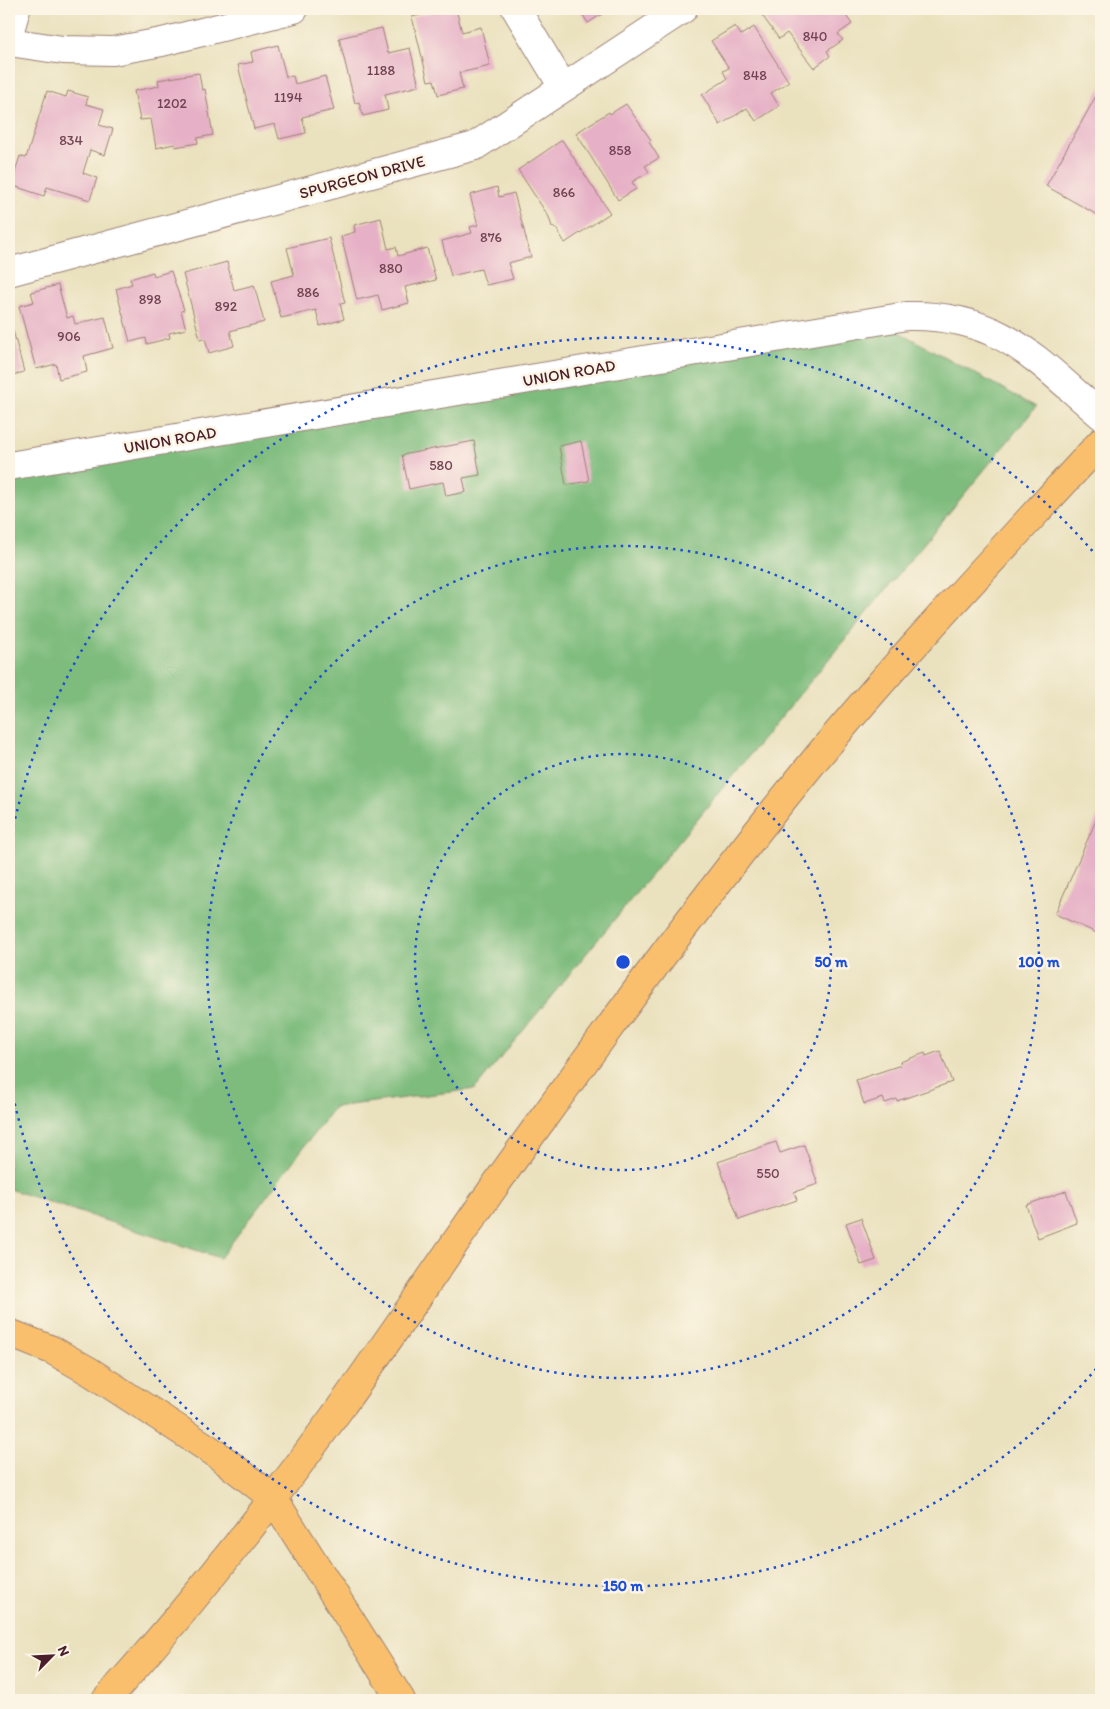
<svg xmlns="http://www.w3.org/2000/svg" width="1110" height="1709" viewBox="0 0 1110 1709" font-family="Itim,sans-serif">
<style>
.forest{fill:#7ebc7d;stroke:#646e54}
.building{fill:#e6b0c6}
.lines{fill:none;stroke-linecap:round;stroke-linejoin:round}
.minor-casing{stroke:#9a8074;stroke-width:30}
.major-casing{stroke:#9a8074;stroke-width:30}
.highway-casing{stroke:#9a8074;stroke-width:30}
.minor{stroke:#fff;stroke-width:28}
.major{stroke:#f9bf6d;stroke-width:28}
.highway{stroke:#f9bf6d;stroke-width:28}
.ring{fill:none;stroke:#1d4ed8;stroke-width:2.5;stroke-dasharray:2.5 5}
.labels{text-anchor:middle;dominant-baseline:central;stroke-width:5;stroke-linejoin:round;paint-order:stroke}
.number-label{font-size:14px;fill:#714352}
.street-label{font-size:16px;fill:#4a1f2b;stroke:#fcf5e5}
.centre{fill:#1d4ed8;stroke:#fcf5e5;stroke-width:2.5}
.ring-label{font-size:15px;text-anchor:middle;font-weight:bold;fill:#1d4ed8;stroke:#fcf5e5;stroke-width:5;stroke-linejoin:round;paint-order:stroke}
</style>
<rect width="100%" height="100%" fill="#fcf5e5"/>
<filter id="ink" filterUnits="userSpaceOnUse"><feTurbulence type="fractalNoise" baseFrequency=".02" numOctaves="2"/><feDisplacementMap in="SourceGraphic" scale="10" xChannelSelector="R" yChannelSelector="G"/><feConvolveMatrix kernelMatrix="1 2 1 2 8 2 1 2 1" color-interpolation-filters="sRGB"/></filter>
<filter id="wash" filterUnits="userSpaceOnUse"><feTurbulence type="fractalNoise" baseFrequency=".0096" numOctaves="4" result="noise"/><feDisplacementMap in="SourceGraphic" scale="20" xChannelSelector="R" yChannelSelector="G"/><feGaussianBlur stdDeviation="1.12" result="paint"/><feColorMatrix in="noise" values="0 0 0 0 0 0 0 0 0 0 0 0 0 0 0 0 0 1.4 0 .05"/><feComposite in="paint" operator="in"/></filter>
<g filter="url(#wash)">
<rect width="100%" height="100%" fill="#eae1be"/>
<path class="forest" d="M879,321L1036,407L475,1089L334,1107L220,1258L9,1189V466Z"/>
<g id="blocks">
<g class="building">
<path d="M445,9H456L462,32L481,27L490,66L459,73L463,89L438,95L434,80L428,81L412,17Z"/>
<path d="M579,9H610L588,23Z"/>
<path d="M762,9H841L852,24L838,34L843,40L827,51L830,56L814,68L787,33L779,39L759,11Z"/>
<path d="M735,26L741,35L754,27L789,82L771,93L779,106L756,121L747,108L720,125L702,95L727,79L723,71L729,68L711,41Z"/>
<path d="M382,28L388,53L410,48L419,86L385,94L388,110L363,116L359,102L355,103L339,38Z"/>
<path d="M278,45L286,77L293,76L295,84L325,76L334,110L302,117L306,133L279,139L275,124L254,129L238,65L253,62L251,52Z"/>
<path d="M199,73L202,90L205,89L213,135L197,138L198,143L175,147L174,144L156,148L151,119L140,120L134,91L159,86L158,80Z"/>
<path d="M1101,87V217L1046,186Z"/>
<path d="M47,91L66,97L68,91L88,97L86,104L104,109L99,125L113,129L105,155L90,150L83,173L97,178L90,200L47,187L44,196L11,185L20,156L26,158Z"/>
<path d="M626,104L651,140L649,142L659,158L645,166L649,172L632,182L636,189L618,200L576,133L609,112L610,114Z"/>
<path d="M562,140L610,213L565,243L556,228L552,227L549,217L518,170Z"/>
<path d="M497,187L499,197L514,193L531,257L508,263L513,279L486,285L481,269L451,276L442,241L472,233L470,227L478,225L470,195Z"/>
<path d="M381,218L388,249L396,247L398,256L427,248L436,280L405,287L409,303L382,310L378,295L357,300L341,236L355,232L354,225Z"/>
<path d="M329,238L345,303L340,304L344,319L320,326L316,310L281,318L271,281L294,275L287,248Z"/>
<path d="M227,262L234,290L254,285L264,322L230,331L234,346L209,353L205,338L200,339L183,274Z"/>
<path d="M171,271L184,310L181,311L186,329L169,333L170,338L147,344L146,338L130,342L116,289L132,284L130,279L153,272L154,276Z"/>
<path d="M58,285L67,318L73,316L75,324L105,317L113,348L84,356L87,372L59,379L56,364L36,369L19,306L34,302L31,292Z"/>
<path d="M9,315L24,372L9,376Z"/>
<path d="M474,441L480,475L463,478L466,492L446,496L443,482L409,489L402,455Z"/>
<path d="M581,441L589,481L566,485L559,446Z"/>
<path d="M1101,809V935L1055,914Z"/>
<path d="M940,1051L952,1082L897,1101V1099L885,1103L883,1098L864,1104L856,1080L901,1065L900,1062L925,1053L926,1056Z"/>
<path d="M776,1142L780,1153L804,1145L818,1184L794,1192L797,1200L739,1220L718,1162Z"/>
<path d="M1066,1191L1077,1223L1038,1238L1026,1205Z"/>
<path d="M861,1218L876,1260L861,1265L846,1223Z"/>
</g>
</g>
</g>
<g filter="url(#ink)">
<use href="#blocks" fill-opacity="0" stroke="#9a8074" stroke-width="1"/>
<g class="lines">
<g class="minor-casing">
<g id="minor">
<path d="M516,9L563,87"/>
<path d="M9,34L16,9"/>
<path d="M9,42L63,50L113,51L162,42L294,9"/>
<path d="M9,272L475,146L683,9"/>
<path d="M9,466L907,316C1001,314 1035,359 1101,415"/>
</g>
</g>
<g class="major-casing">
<path id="major" d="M106,1700C189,1608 266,1511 338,1411C407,1315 472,1215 542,1120C629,1000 716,881 810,766C902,654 1003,549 1101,442"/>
</g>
<g class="highway-casing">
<path id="highway" d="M9,1333L52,1350L89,1371L215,1453L273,1498L401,1700"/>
</g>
<use href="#minor" class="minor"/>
<use href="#major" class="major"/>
<use href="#highway" class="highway"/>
</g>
</g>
<g class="ring">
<circle cx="623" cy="962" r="208"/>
<circle cx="623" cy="962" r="416"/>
<path d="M1101 1363A624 624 0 0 1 9 1076M9 848A624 624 0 0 1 1101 561"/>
</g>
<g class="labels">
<g class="number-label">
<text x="815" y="36">840</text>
<text x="381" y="70">1188</text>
<text x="755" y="75">848</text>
<text x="288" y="97">1194</text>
<text x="172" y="103">1202</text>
<text x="71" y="140">834</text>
<text x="620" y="150">858</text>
<text x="564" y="192">866</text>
<text x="491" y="237">876</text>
<text x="391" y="268">880</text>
<text x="308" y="292">886</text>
<text x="150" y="299">898</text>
<text x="226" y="306">892</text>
<text x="69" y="336">906</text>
<text x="441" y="465">580</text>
<text x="768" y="1173">550</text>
</g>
<g class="street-label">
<text transform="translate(362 177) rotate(-15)">SPURGEON DRIVE</text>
<text transform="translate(569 373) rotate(-10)">UNION ROAD</text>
<text transform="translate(170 440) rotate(-10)">UNION ROAD</text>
</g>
</g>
<circle cx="623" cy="962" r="8" class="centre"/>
<g class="ring-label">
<text x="831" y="967">50 m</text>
<text x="1039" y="967">100 m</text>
<text x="623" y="1591">150 m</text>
</g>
<rect width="1110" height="1709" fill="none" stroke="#fcf5e5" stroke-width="30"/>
<g transform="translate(52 1656) rotate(66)" stroke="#fcf5e5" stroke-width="4" paint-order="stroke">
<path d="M0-4L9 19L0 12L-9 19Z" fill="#4a1f2b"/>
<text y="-8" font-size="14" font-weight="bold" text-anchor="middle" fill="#4a1f2b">N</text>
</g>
</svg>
